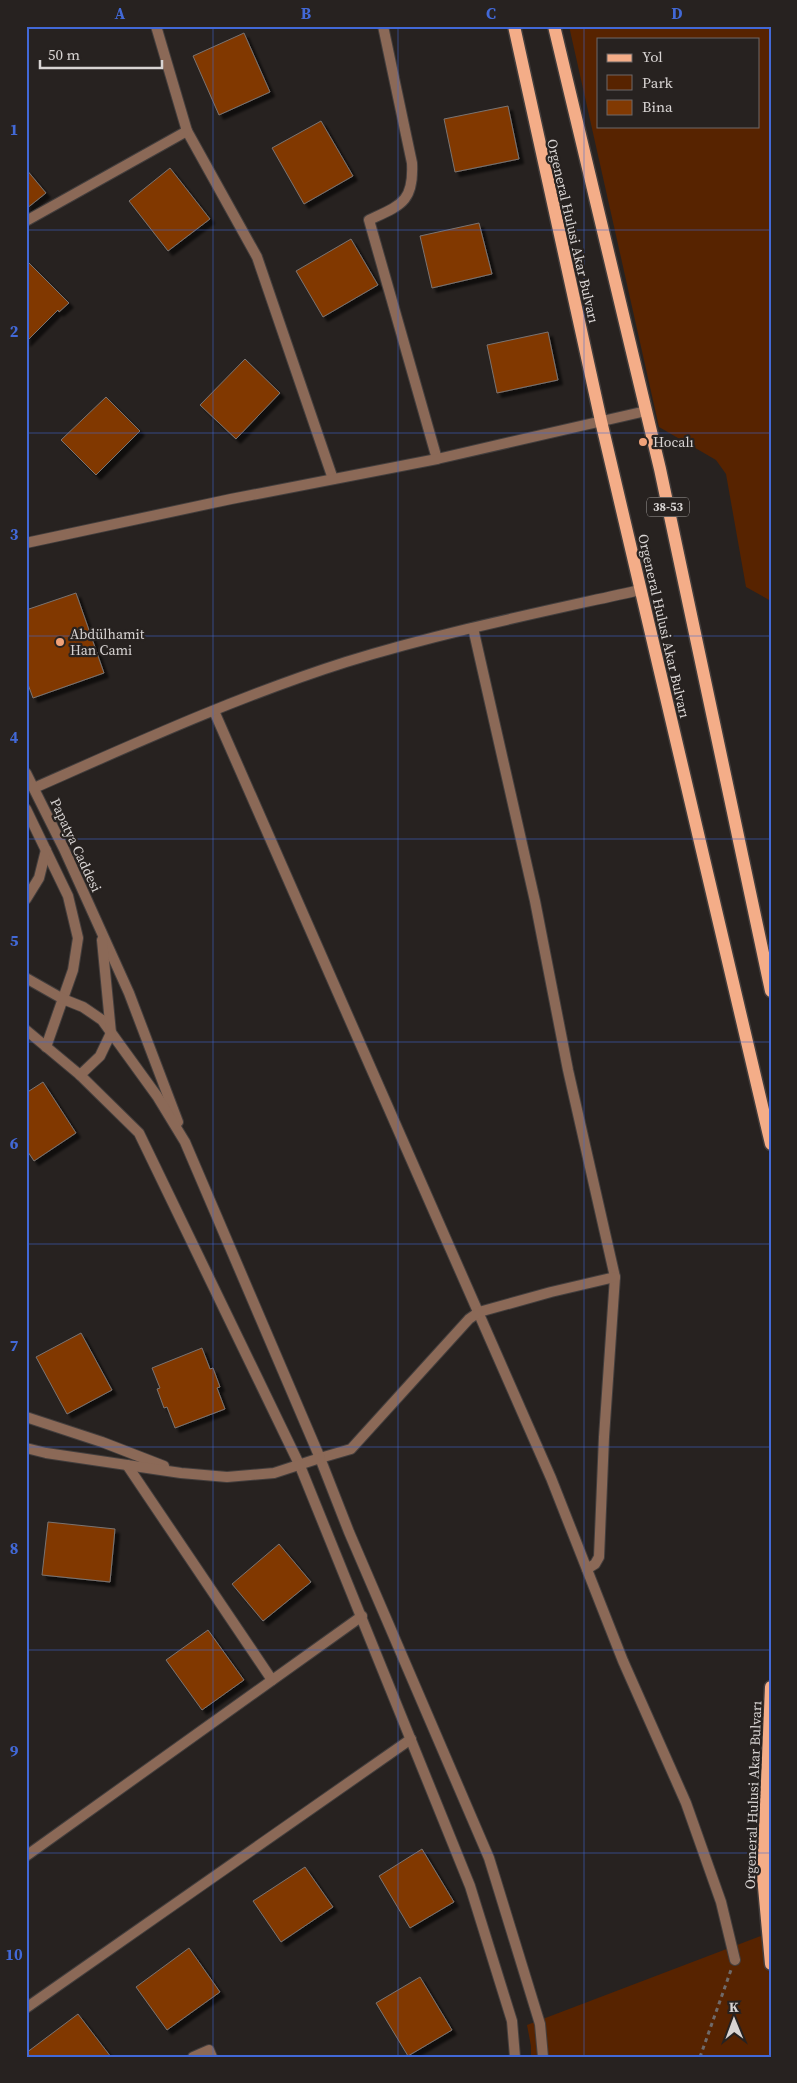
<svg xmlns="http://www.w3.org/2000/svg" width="797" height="2083" viewBox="0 0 797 2083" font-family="'Source Serif 4',serif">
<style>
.green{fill:#572300;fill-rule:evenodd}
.building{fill:#813902;stroke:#7a7472;filter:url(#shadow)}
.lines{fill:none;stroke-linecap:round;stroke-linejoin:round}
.minor-casing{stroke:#433e3d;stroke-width:12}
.tertiary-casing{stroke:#433e3d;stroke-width:12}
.primary-casing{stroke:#433e3d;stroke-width:15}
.path{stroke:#6f6a69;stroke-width:3;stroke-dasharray:4 4;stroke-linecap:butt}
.minor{stroke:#8b6957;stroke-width:10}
.tertiary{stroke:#8b6957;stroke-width:10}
.primary{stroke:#f4ad88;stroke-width:12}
.grid{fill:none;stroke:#4269d7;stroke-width:1;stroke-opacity:0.55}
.poi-dot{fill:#f0a279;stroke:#272220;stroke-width:2}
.labels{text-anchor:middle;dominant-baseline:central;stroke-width:4.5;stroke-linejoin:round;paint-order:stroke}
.shield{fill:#272220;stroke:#a39f9d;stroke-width:1}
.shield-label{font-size:12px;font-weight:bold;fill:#d8d4d3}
.street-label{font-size:14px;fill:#d8d4d3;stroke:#272220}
.poi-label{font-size:14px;fill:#d8d4d3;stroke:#272220;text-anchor:start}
.neatline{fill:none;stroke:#4269d7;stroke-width:2}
.grid-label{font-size:16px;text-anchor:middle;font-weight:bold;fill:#4269d7}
</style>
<defs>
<filter id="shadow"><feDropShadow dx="4.5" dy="4.5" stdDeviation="1" flood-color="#0009"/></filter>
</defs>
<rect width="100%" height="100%" fill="#272220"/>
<g class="green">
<path d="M569,26H771V601L746,587L726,474L716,460L659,427ZM598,39H758V126H598Z"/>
<path d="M771,1932V2057H531V2046L527,2025Z"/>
</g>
<g class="building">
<path d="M244,33L270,92L219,115L193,56Z"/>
<path d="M508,106L519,159L455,172L444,119Z"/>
<path d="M321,121L353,176L304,204L272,148Z"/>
<path d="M170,168L210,219L168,251L129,201Z"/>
<path d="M26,169L46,193L26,209Z"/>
<path d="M479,223L492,274L432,288L420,236Z"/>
<path d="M351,239L378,285L323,317L296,271Z"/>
<path d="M26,260L69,303L59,312L58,310L26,342Z"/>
<path d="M548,332L558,380L497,393L487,345Z"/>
<path d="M245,359L280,393L236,439L200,405Z"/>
<path d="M106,397L140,431L96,475L61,440Z"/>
<path d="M76,593L104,673L33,698L26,679V610Z"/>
<path d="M43,1082L76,1133L34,1161L26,1149V1093Z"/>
<path d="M81,1333L112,1390L67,1414L36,1357Z"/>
<path d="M202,1348L210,1369L213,1368L220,1387L217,1388L225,1409L175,1428L167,1407L164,1408L157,1389L160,1388L152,1368Z"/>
<path d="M48,1522L115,1529L110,1582L42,1575Z"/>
<path d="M279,1544L311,1582L263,1621L232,1584Z"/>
<path d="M208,1630L244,1680L202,1710L166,1660Z"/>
<path d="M422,1849L454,1902L410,1928L379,1876Z"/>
<path d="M305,1867L333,1907L281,1942L253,1901Z"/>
<path d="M189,1948L220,1992L167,2030L136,1987Z"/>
<path d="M420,1977L452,2030L408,2056L376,2003Z"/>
<path d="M78,2014L111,2057H26V2053Z"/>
</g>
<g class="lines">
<g class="minor-casing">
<g id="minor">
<path d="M383,26L412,163C414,202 401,205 369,220L437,459"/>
<path d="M187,131L257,257L333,479"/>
<path d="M26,221L187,131L156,26"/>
<path d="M26,543L231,499L437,459L646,411"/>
<path d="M473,628L535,901L568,1070L615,1277L604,1437L599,1557L595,1564L587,1569"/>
<path d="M214,711L551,1478L623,1661L686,1803L721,1902L735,1960"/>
<path d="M34,788C136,743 239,696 346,662C443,632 542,612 640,590"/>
<path d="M320,1458L351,1449L469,1319L479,1312L551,1292L615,1277"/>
<path d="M127,1465L272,1680"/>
<path d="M26,1856L362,1616"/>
<path d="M26,2008L411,1739"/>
<path d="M193,2057L209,2050L212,2057"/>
</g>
</g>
<g class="tertiary-casing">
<g id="tertiary">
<path d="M26,773L64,849L129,993L178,1122"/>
<path d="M26,809L68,896L78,938L73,970L46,1047"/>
<path d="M26,899L39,878L46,850"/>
<path d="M26,978L63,999L83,1007L102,1020L157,1096L185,1142L320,1458L349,1532L489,1858L540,2024L543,2057"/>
<path d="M26,1030L80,1075L139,1133L300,1466L470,1886L512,2021L515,2057"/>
<path d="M80,1075L100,1056L111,1033L102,940"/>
<path d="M26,1417L102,1442L164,1466"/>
<path d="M26,1448L46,1453L181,1473L227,1477L274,1473L320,1458"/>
</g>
</g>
<g class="primary-casing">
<g id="primary">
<path d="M514,26L601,421L771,1144"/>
<path d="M554,26L660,469L771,991"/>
<path d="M771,1687L763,1876L771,1964"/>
</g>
</g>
<path class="path" d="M700,2057L731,1970"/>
<use href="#minor" class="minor"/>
<use href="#tertiary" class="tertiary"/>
<use href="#primary" class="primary"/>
</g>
<path class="grid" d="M213,26V2057M398,26V2057M584,26V2057M26,230H771M26,433H771M26,636H771M26,839H771M26,1042H771M26,1244H771M26,1447H771M26,1650H771M26,1853H771"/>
<g class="poi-dot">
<circle cx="643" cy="442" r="5"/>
<circle cx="60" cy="642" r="5"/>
</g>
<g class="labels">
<rect class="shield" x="647" y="497.5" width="42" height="19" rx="4"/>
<g class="shield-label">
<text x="668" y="507">38-53</text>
</g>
<g class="street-label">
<text transform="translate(573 231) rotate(77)">Orgeneral Hulusi Akar Bulvarı</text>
<text transform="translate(664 626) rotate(77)">Orgeneral Hulusi Akar Bulvarı</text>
<text transform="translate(76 845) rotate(65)">Papatya Caddesi</text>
<text transform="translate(753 1795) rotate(-88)">Orgeneral Hulusi Akar Bulvarı</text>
</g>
<g class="poi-label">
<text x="653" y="442">Hocalı</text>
<text x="70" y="634">Abdülhamit<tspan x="70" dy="16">Han Cami</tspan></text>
</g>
</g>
<rect width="797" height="2083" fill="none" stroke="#272220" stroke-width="55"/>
<rect x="597" y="38" width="162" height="90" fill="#272220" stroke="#6e6968"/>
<rect x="607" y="54" width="25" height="8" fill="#f4ad88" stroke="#6e6968"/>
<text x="642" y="62" font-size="15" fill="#d8d4d3">Yol</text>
<rect x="607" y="75" width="25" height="15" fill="#572300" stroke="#6e6968"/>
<text x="642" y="88" font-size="15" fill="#d8d4d3">Park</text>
<rect x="607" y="100" width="25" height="15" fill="#813902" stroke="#6e6968"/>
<text x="642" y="112" font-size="15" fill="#d8d4d3">Bina</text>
<g transform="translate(734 2020) rotate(359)" stroke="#272220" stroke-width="4" paint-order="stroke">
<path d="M0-4L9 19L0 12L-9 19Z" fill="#d8d4d3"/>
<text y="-8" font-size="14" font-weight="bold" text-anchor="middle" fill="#d8d4d3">K</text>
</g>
<path d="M40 60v8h122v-8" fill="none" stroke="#d8d4d3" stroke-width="2.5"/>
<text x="48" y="60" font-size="15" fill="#d8d4d3" stroke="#272220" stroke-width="4" paint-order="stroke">50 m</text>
<rect x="28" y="28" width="742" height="2028" class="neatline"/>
<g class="grid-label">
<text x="120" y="19">A</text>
<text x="306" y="19">B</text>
<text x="491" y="19">C</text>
<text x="677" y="19">D</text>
<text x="14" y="135">1</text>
<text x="14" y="337">2</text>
<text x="14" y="540">3</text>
<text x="14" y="743">4</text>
<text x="14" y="946">5</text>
<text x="14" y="1149">6</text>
<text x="14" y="1351">7</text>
<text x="14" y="1554">8</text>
<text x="14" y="1757">9</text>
<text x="14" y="1960">10</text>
</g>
</svg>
